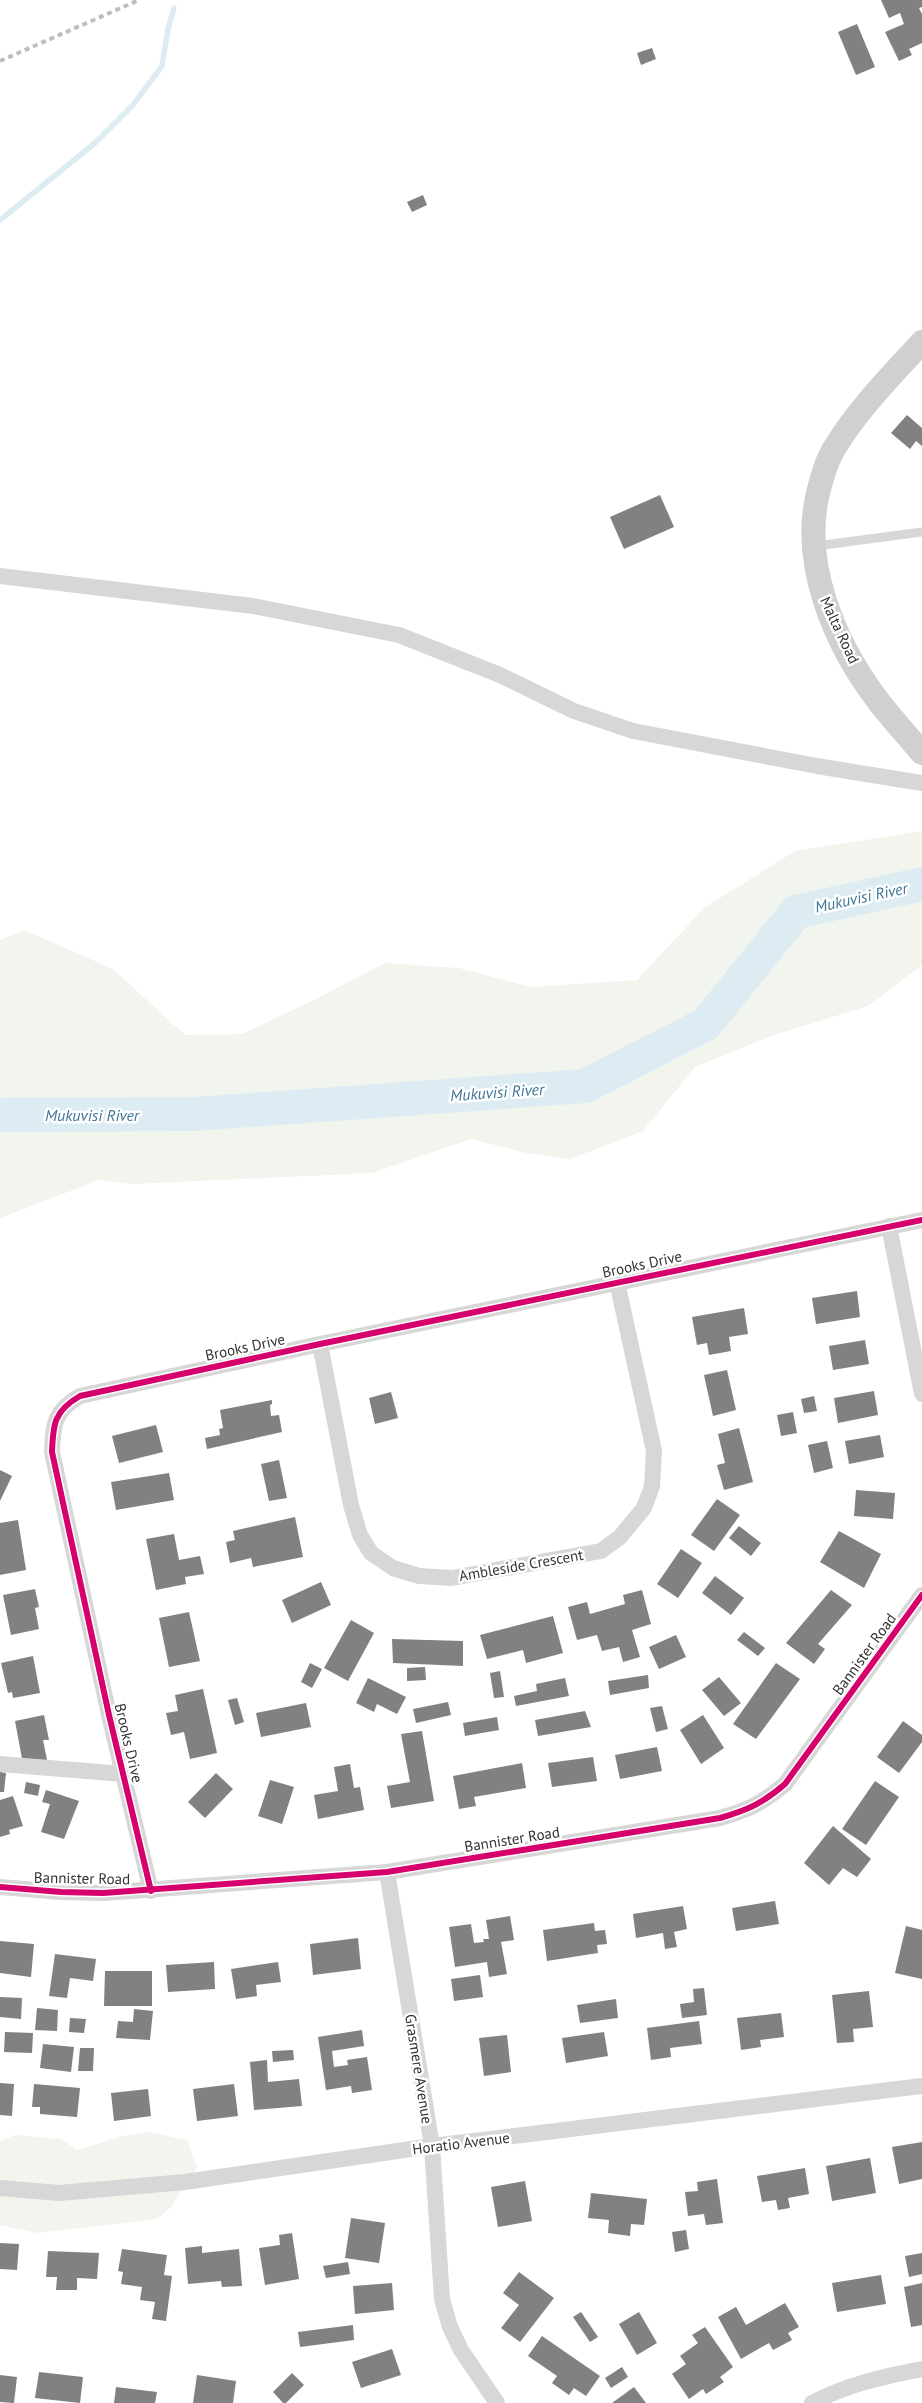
<svg xmlns="http://www.w3.org/2000/svg" width="922" height="2403" viewBox="0 0 922 2403" font-family="'PT Sans',sans-serif">
<style>
.green{fill:#f1f5ed}
.lines{fill:none;stroke-linecap:round;stroke-linejoin:round}
.stream{stroke:#ddebf3;stroke-width:5.5}
.river{stroke:#ddebf3;stroke-width:34}
.building{fill:#818181}
.lane{stroke:#d7d7d7;stroke-width:9}
.street{stroke:#d7d7d7;stroke-width:16}
.secondary{stroke:#d0d0d0;stroke-width:24}
.rail{stroke:#bebebe;stroke-width:4;stroke-dasharray:5 4;stroke-linecap:butt}
.cycleway-casing{stroke:#fff;stroke-width:9}
.cycleway{stroke:#d6006c;stroke-width:6}
.labels{text-anchor:middle;dominant-baseline:central;stroke-width:5;stroke-linejoin:round;paint-order:stroke}
.street-label{font-size:15px;fill:#333;stroke:#fff}
.water-label{font-size:16px;font-style:italic;fill:#3f7597;stroke:#fff}
</style>
<rect width="100%" height="100%" fill="#fff"/>
<g class="green">
<path d="M922,831V965L868,1006L771,1036L695,1067L643,1131L570,1159L526,1153L471,1139L372,1173L134,1184L99,1180L0,1218V940L24,930L113,969L185,1035L242,1034L316,999L385,963L459,968L531,987L637,980L704,908L795,851Z"/>
<path d="M148,2132L187,2140L197,2167L171,2207L157,2219L38,2233L0,2225V2141L15,2135L61,2139L77,2150L123,2136Z"/>
</g>
<g class="lines">
<path class="stream" d="M0,220L95,143L133,105L162,66L168,29L174,8"/>
<path class="river" d="M0,1115L194,1114L585,1086L706,1024L796,912L922,884"/>
</g>
<g class="building">
<path d="M881,0H922V7L919,8L922,14V43L909,49L912,55L899,61L885,32L904,24L900,13L889,18Z"/>
<path d="M857,24L875,67L856,75L838,32Z"/>
<path d="M652,48L656,59L641,65L637,53Z"/>
<path d="M423,195L427,205L412,212L407,202Z"/>
<path d="M907,415L922,428V446L916,441L910,449L891,433Z"/>
<path d="M660,495L674,527L624,549L610,517Z"/>
<path d="M857,1291L860,1317L816,1324L812,1298Z"/>
<path d="M744,1308L748,1334L729,1337L731,1351L709,1355L707,1343L697,1345L692,1317Z"/>
<path d="M865,1340L869,1364L833,1370L829,1346Z"/>
<path d="M727,1370L736,1410L713,1416L704,1375Z"/>
<path d="M874,1391L878,1415L838,1423L834,1398Z"/>
<path d="M391,1392L398,1418L375,1424L369,1398Z"/>
<path d="M814,1396L817,1411L804,1413L801,1399Z"/>
<path d="M272,1400V1404L270,1405L271,1416L279,1415L282,1432L207,1449L205,1438L220,1435L219,1429L223,1428L220,1410Z"/>
<path d="M793,1412L797,1433L781,1436L777,1415Z"/>
<path d="M156,1425L163,1452L119,1463L112,1436Z"/>
<path d="M739,1428L753,1482L724,1490L717,1465L725,1463L718,1434Z"/>
<path d="M880,1435L884,1457L849,1464L845,1441Z"/>
<path d="M827,1441L833,1468L814,1473L808,1445Z"/>
<path d="M279,1460L287,1498L269,1501L261,1464Z"/>
<path d="M0,1470L12,1476L0,1501Z"/>
<path d="M169,1473L174,1500L116,1510L111,1482Z"/>
<path d="M856,1490L895,1493L893,1519L854,1516Z"/>
<path d="M717,1499L740,1515L714,1551L691,1535Z"/>
<path d="M295,1517L303,1557L253,1567L251,1558L230,1563L226,1542L235,1540L233,1531Z"/>
<path d="M18,1520L26,1570L0,1575V1523Z"/>
<path d="M739,1526L761,1543L751,1556L729,1538Z"/>
<path d="M839,1531L881,1554L864,1588L820,1562Z"/>
<path d="M174,1534L179,1560L200,1556L204,1574L185,1577L186,1584L156,1590L146,1539Z"/>
<path d="M681,1549L702,1563L678,1598L657,1584Z"/>
<path d="M715,1576L744,1598L731,1615L702,1593Z"/>
<path d="M321,1582L331,1605L292,1623L282,1600Z"/>
<path d="M35,1589L39,1607L35,1608L39,1629L11,1635L3,1595Z"/>
<path d="M642,1590L651,1624L632,1630L640,1657L623,1662L619,1647L602,1651L597,1635L577,1640L568,1607L587,1602L590,1614L625,1604L623,1595Z"/>
<path d="M831,1590L852,1605L818,1644L825,1649L814,1664L786,1643Z"/>
<path d="M189,1612L200,1661L169,1667L159,1618Z"/>
<path d="M553,1616L563,1653L526,1663L523,1650L487,1659L480,1635Z"/>
<path d="M351,1620L374,1633L348,1681L324,1668Z"/>
<path d="M744,1632L765,1648L758,1656L737,1640Z"/>
<path d="M676,1635L686,1657L659,1669L649,1647Z"/>
<path d="M392,1639L463,1641V1666L393,1663Z"/>
<path d="M33,1656L40,1693L13,1698L12,1692L8,1693L1,1663Z"/>
<path d="M310,1663L322,1669L312,1688L301,1682Z"/>
<path d="M776,1663L800,1679L756,1739L733,1724Z"/>
<path d="M425,1667L426,1680L407,1681V1668Z"/>
<path d="M500,1671L504,1697L494,1698L490,1673Z"/>
<path d="M648,1675L649,1688L610,1695L608,1681Z"/>
<path d="M719,1677L741,1703L724,1716L702,1690Z"/>
<path d="M368,1678L406,1697L397,1714L377,1704L374,1712L356,1703Z"/>
<path d="M565,1678L569,1696L516,1706L514,1696L537,1691L536,1684Z"/>
<path d="M203,1689L217,1753L190,1759L184,1732L171,1735L166,1713L178,1711L175,1695Z"/>
<path d="M237,1698L244,1722L235,1725L228,1700Z"/>
<path d="M448,1702L451,1715L416,1723L413,1709Z"/>
<path d="M306,1703L311,1727L261,1737L256,1713Z"/>
<path d="M662,1706L668,1729L656,1732L650,1708Z"/>
<path d="M585,1711L591,1727L538,1736L535,1720Z"/>
<path d="M44,1715L49,1740H43L47,1760L23,1764L15,1721Z"/>
<path d="M703,1715L724,1748L701,1764L680,1730Z"/>
<path d="M497,1717L499,1730L465,1736L463,1723Z"/>
<path d="M903,1721L922,1735V1742L899,1773L877,1757Z"/>
<path d="M422,1731L434,1801L391,1808L387,1786L410,1782L401,1734Z"/>
<path d="M657,1747L662,1771L620,1779L615,1755Z"/>
<path d="M593,1757L597,1781L552,1787L548,1763Z"/>
<path d="M522,1763L526,1788L474,1797L476,1806L459,1809L453,1776Z"/>
<path d="M350,1764L354,1788L360,1787L364,1810L318,1819L314,1795L338,1791L334,1767Z"/>
<path d="M0,1772L6,1773L4,1792H0Z"/>
<path d="M216,1773L233,1789L205,1818L188,1802Z"/>
<path d="M270,1780L294,1787L282,1824L258,1816Z"/>
<path d="M875,1781L899,1797L866,1845L842,1829Z"/>
<path d="M26,1782L40,1785L38,1796L24,1793Z"/>
<path d="M46,1790L79,1801L64,1839L41,1832L50,1804L42,1802Z"/>
<path d="M13,1796L23,1826L9,1830L10,1834L0,1837V1800Z"/>
<path d="M833,1826L871,1859L857,1877L843,1868L829,1885L804,1863Z"/>
<path d="M775,1901L779,1924L736,1931L732,1908Z"/>
<path d="M683,1906L687,1929L674,1932L677,1947L665,1949L663,1933L636,1938L633,1914Z"/>
<path d="M510,1916L514,1940L501,1942L507,1974L489,1977L487,1962L455,1967L449,1927L471,1924L474,1943L484,1942L483,1939H489L486,1920Z"/>
<path d="M594,1923L595,1931L605,1930L607,1944L597,1945L598,1953L547,1961L543,1930Z"/>
<path d="M906,1926L922,1930V1979L895,1973Z"/>
<path d="M358,1938L361,1969L313,1975L310,1944Z"/>
<path d="M0,1941L34,1944L31,1977L0,1973Z"/>
<path d="M55,1954L96,1959L93,1981L70,1978L67,1998L49,1996Z"/>
<path d="M214,1962L215,1989L168,1992L166,1965Z"/>
<path d="M278,1962L281,1982L256,1985L257,1996L236,1999L231,1969Z"/>
<path d="M105,1971H152V2006H104Z"/>
<path d="M480,1975L483,1997L454,2001L451,1979Z"/>
<path d="M704,1988L707,2015L682,2018L680,2004L694,2002L693,1989Z"/>
<path d="M869,1991L873,2027L853,2029L854,2042L837,2043L832,1995Z"/>
<path d="M0,1997L22,1998L21,2019L0,2017Z"/>
<path d="M616,1999L618,2018L580,2023L577,2005Z"/>
<path d="M37,2008L58,2010L57,2031L35,2030Z"/>
<path d="M134,2009L153,2011L150,2040L116,2038L118,2021L133,2022Z"/>
<path d="M781,2013L784,2037L760,2040L761,2047L741,2050L737,2018Z"/>
<path d="M70,2018L86,2019L84,2033L69,2032Z"/>
<path d="M699,2021L702,2044L670,2048L671,2057L651,2060L647,2028Z"/>
<path d="M362,2030L364,2046L332,2051L334,2067L348,2065L347,2060L367,2057L372,2090L352,2093L351,2086L326,2090L318,2037Z"/>
<path d="M5,2032L33,2033L32,2053L4,2052Z"/>
<path d="M604,2032L608,2056L566,2063L562,2038Z"/>
<path d="M507,2035L511,2072L484,2076L479,2038Z"/>
<path d="M43,2044L74,2047L71,2072L40,2068Z"/>
<path d="M80,2048H94L93,2071H78Z"/>
<path d="M293,2050L294,2060L273,2062L272,2051Z"/>
<path d="M267,2060L268,2082L299,2079L302,2106L254,2110L250,2062Z"/>
<path d="M0,2083L14,2084L12,2116L0,2115Z"/>
<path d="M34,2084L80,2088L77,2117L40,2114V2107H32Z"/>
<path d="M234,2084L238,2116L197,2121L193,2089Z"/>
<path d="M148,2089L151,2116L114,2121L111,2093Z"/>
<path d="M922,2142V2179L899,2184L892,2147Z"/>
<path d="M870,2158L876,2193L832,2201L826,2166Z"/>
<path d="M805,2168L809,2194L788,2198L790,2208L778,2210L776,2200L762,2202L757,2176Z"/>
<path d="M717,2179L723,2223L706,2225L704,2214L688,2216L685,2192L698,2191L697,2182Z"/>
<path d="M525,2181L532,2221L498,2227L491,2187Z"/>
<path d="M591,2193L647,2199L644,2225L631,2224L630,2236L608,2233L609,2220L588,2218Z"/>
<path d="M351,2218L385,2223L379,2263L345,2258Z"/>
<path d="M686,2230L689,2249L675,2252L672,2232Z"/>
<path d="M292,2233L299,2279L265,2285L259,2248L280,2245L279,2235Z"/>
<path d="M0,2243L19,2244L17,2270L0,2269Z"/>
<path d="M202,2246V2253L239,2249L242,2286L222,2287L221,2281L188,2284L185,2248Z"/>
<path d="M122,2249L167,2255L164,2275L172,2276L166,2321L152,2319L155,2302L140,2300L142,2287L121,2284L123,2272L118,2271Z"/>
<path d="M48,2251L99,2253L97,2279L77,2278V2290H56L57,2277H46Z"/>
<path d="M922,2253V2274L909,2277L905,2256Z"/>
<path d="M348,2262L350,2274L326,2278L323,2266Z"/>
<path d="M519,2272L554,2298L520,2342L501,2328L519,2305L503,2293Z"/>
<path d="M881,2275L886,2304L837,2312L832,2283Z"/>
<path d="M392,2283L394,2310L355,2314L353,2286Z"/>
<path d="M922,2283V2325L911,2327L904,2287Z"/>
<path d="M785,2303L799,2327L788,2333L792,2340L773,2350L769,2343L741,2359L718,2317L736,2307L746,2325Z"/>
<path d="M581,2312L598,2337L590,2342L573,2317Z"/>
<path d="M639,2312L657,2343L637,2355L619,2324Z"/>
<path d="M353,2325L354,2340L300,2347L298,2332Z"/>
<path d="M705,2327L733,2367L720,2377L724,2382L706,2394L703,2389L689,2399L672,2374L686,2364L680,2356L698,2343L692,2335Z"/>
<path d="M542,2336L600,2376L586,2396L574,2388L569,2395L552,2383L557,2376L528,2356Z"/>
<path d="M392,2349L401,2375L361,2388L352,2362Z"/>
<path d="M622,2367L628,2377L611,2388L605,2378Z"/>
<path d="M39,2372L83,2377L80,2403L35,2398Z"/>
<path d="M292,2373L304,2385L286,2403H283L273,2392Z"/>
<path d="M0,2375L17,2377L14,2403L0,2402Z"/>
<path d="M197,2375L236,2381L233,2403H193Z"/>
<path d="M116,2387L157,2392L155,2403H114Z"/>
<path d="M634,2387L646,2403H612Z"/>
</g>
<g class="lines">
<path class="lane" d="M816,546L922,532"/>
<g class="street">
<path d="M0,576L253,606L399,635L500,675L574,711L633,731L817,766L922,783"/>
<path d="M889,1226L922,1394"/>
<path d="M320,1344L351,1505L360,1535L371,1553L393,1568L419,1576L452,1578L601,1551L620,1537L644,1508L652,1486L654,1451L617,1282"/>
<path d="M0,1764L123,1774"/>
<path d="M387,1872L432,2146L442,2299L450,2327L461,2350L497,2403"/>
<path d="M0,1887L61,1892L103,1893L387,1872L720,1818C748,1810 763,1803 785,1784L922,1595"/>
<path d="M151,1891L109,1715L52,1452C53,1424 54,1411 80,1396L320,1344L922,1220"/>
<path d="M0,2188L59,2193L185,2182L432,2146L922,2086"/>
<path d="M812,2403C846,2385 884,2376 922,2369"/>
</g>
<path class="secondary" d="M922,342C891,376 859,408 835,447C826,461 822,478 818,493C801,563 834,642 876,698C890,717 907,735 922,753"/>
<path class="rail" d="M0,61L139,0"/>
<g class="cycleway-casing">
<g id="cycleway">
<path d="M0,1887L61,1892L103,1893L387,1872L720,1818C748,1810 763,1803 785,1784L922,1595"/>
<path d="M151,1891L109,1715L52,1452C53,1424 54,1411 80,1396L320,1344L922,1220"/>
</g>
</g>
<use href="#cycleway" class="cycleway"/>
</g>
<g class="labels">
<g class="street-label">
<text transform="translate(840 630) rotate(65)">Malta Road</text>
<text transform="translate(642 1264) rotate(-12)">Brooks Drive</text>
<text transform="translate(245 1347) rotate(-12)">Brooks Drive</text>
<text transform="translate(521 1565) rotate(-10)">Ambleside Crescent</text>
<text transform="translate(864 1654) rotate(-54)">Bannister Road</text>
<text transform="translate(129 1743) rotate(77)">Brooks Drive</text>
<text transform="translate(512 1839) rotate(-9)">Bannister Road</text>
<text transform="translate(82 1878) rotate(1)">Bannister Road</text>
<text transform="translate(419 2069) rotate(81)">Grasmere Avenue</text>
<text transform="translate(461 2143) rotate(-7)">Horatio Avenue</text>
</g>
<g class="water-label">
<text transform="translate(861 897) rotate(-12)">Mukuvisi River</text>
<text transform="translate(497 1092) rotate(-4)">Mukuvisi River</text>
<text x="92" y="1115">Mukuvisi River</text>
</g>
</g>
</svg>
